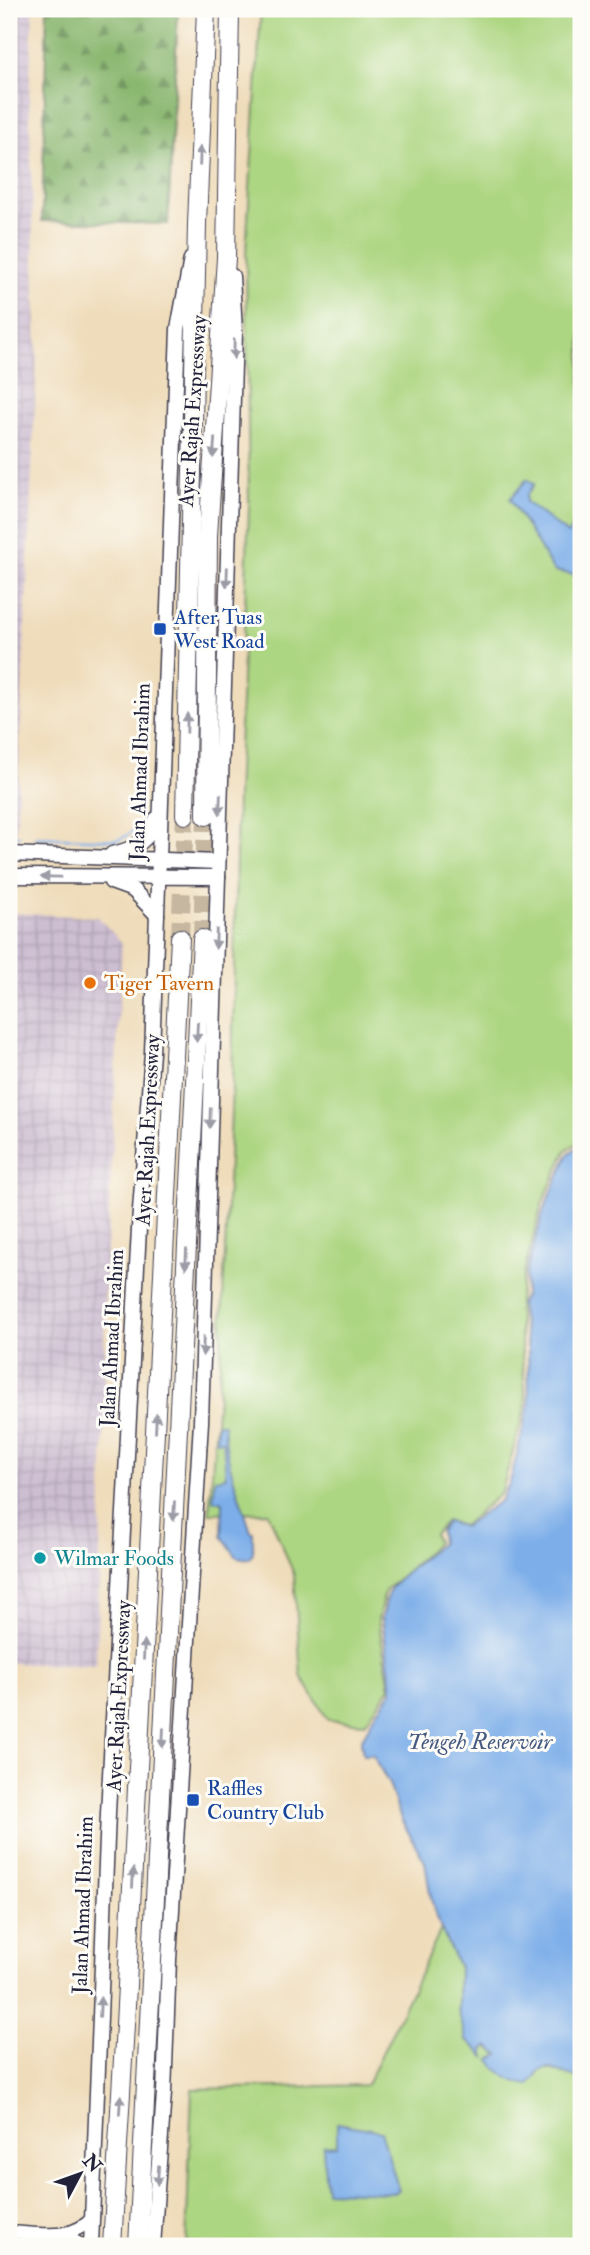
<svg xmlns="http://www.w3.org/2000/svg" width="590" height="2255" viewBox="0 0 590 2255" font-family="'IM FELL Double Pica',serif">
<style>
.industrial{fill:url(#industrial-grid)}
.green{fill:#add682;stroke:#687c5e;stroke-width:2}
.forest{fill:url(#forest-firs);stroke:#566c56;stroke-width:2}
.water{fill:#7daee9;stroke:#506892;stroke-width:2}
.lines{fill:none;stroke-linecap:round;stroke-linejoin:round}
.stream{stroke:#7daee9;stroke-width:2.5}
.highway-tunnel{stroke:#c6b7a1;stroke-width:18;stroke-dasharray:18 9;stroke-linecap:butt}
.minor-casing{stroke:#413e4e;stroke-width:15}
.major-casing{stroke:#413e4e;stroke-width:17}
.highway-casing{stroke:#413e4e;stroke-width:20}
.minor{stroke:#fff;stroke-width:12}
.major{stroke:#fff;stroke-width:14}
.highway{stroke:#fff;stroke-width:18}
.oneway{fill:#9c9ca7}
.transit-dot{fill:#1a4fb4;stroke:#fdfcf7;stroke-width:2.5}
.food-dot{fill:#e8710a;stroke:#fdfcf7;stroke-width:2.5}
.culture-dot{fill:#0f9aa8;stroke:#fdfcf7;stroke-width:2.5}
.labels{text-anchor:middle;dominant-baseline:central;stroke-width:6;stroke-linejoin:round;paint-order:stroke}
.street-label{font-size:21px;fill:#22223b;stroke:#fdfcf7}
.transit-label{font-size:21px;fill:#164399;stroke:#fdfcf7;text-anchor:start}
.food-label{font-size:21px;fill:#c56008;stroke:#fdfcf7;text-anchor:start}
.culture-label{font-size:21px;fill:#0d838f;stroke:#fdfcf7;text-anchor:start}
.water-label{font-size:23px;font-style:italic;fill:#465a81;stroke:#fdfcf7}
</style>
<defs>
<pattern id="industrial-grid" width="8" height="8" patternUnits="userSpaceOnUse" patternTransform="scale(1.75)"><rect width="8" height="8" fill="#cdbed2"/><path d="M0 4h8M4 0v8" fill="none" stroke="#b0a3b5"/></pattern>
<pattern id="forest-firs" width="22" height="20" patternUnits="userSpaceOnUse" patternTransform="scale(1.75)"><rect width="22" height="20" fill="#8ab770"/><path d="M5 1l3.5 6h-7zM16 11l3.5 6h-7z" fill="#70945d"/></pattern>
</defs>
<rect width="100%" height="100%" fill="#fdfcf7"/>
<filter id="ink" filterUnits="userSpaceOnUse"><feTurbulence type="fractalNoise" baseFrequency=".0143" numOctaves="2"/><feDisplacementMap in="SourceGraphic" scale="14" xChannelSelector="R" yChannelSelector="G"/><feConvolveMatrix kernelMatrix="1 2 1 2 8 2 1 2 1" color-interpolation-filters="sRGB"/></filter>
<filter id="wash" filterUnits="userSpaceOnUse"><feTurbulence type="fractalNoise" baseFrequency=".00686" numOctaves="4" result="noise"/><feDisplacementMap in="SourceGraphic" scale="28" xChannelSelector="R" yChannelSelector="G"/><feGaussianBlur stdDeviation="1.57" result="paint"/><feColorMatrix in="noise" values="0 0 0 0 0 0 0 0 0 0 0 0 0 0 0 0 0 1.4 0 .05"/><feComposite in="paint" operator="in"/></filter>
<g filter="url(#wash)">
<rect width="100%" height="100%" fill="#efdcba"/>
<g class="industrial">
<path d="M9,9H33L29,97L37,355L16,830H9Z"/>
<path d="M9,913L98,917L122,943L104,1308L105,1407L96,1666L9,1663Z"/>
</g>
<g class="green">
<path d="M261,9H581V1140L566,1151L542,1204L524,1272L518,1305L526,1405L501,1493L463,1526L446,1521L434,1534L437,1543L385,1591L378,1620L390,1688L365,1723L328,1720L301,1676L294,1574L268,1512L209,1513L220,1370L232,1088L237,799L249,507L246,252Z"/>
<path d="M441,1929L459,1967L458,2009L467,2039L484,2056L483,2048L487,2046L500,2056L491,2060C521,2066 553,2067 581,2079V2246H186L192,2089L367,2085Z"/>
</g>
<path class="forest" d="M47,9H178L168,224L42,221Z"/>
<g class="water">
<path d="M527,479L534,484L526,496V502L568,534L576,520L581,524V576L554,571L510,499Z"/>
<path d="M581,1144V2079L549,2068L540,2070L529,2085C512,2083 500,2074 490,2060L499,2055L488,2046L483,2049L485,2057L466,2039L458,2009L459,1967L441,1929L431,1899L425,1862L401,1819L389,1784L373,1755H363L361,1742L372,1720L392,1691L382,1617C386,1609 385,1597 390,1590C396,1580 431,1551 441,1544L440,1531L447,1522L464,1527L501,1500L510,1482L529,1405L528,1350L520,1304L525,1295L526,1274L544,1209L568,1155Z"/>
<path d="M217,1423L224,1424C226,1466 239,1493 251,1532H253V1553L250,1559L237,1557L222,1536L223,1502L213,1500L215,1479L226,1477L223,1441L216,1440Z"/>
<path d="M337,2123L381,2131L399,2191L395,2193L326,2191L323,2146L337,2145Z"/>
</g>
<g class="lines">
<g class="stream">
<path d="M9,835L19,836"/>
<path d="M34,837L118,840C137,832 144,821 151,803"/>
</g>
</g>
</g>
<g filter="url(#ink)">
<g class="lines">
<g class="highway-tunnel">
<path d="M180,938L185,815"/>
<path d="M202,939L206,816"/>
</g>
<g class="minor-casing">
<g id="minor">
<path d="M9,2232C39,2233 72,2242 93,2217"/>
<path d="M62,2234L83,2246"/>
</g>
</g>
<g class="major-casing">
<g id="major">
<path d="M9,854L218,862"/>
<path d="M112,854C133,850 150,840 156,819"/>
<path d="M9,876L218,877"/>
<path d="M111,882L133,890L157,915"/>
<path d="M91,2246L108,1813L140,1210L152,1053L178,329L191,259"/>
<path d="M153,2246L164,2093L169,1960L201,1422L235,332L232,276"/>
</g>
</g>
<g class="highway-casing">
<g id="highway">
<path d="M185,815L197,224L206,9"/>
<path d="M206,816L208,536L226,258L230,9"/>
<path d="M112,2246L125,2025L180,938"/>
<path d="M138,2246L202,939"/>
</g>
</g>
<use href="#minor" class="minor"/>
<use href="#major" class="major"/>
<use href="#highway" class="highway"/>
</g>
<defs><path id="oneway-solid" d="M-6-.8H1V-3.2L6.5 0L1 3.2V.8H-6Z" transform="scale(1.75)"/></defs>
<g class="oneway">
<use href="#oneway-solid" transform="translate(200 156) rotate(-88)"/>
<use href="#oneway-solid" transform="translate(234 349) rotate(92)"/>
<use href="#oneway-solid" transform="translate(214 448) rotate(94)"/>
<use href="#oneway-solid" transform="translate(227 577) rotate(92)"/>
<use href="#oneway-solid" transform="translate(187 723) rotate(-89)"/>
<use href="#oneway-solid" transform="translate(220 804) rotate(92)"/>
<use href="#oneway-solid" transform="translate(51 877) rotate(-179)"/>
<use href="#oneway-solid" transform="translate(216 939) rotate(92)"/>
<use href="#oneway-solid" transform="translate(197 1032) rotate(93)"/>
<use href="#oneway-solid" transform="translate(210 1118) rotate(92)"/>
<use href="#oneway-solid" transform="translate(186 1259) rotate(93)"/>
<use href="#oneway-solid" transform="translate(203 1346) rotate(92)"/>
<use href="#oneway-solid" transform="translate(156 1423) rotate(-87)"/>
<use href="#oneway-solid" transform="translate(174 1511) rotate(93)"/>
<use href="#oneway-solid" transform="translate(144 1650) rotate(-87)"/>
<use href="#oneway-solid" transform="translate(163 1738) rotate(93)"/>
<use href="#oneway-solid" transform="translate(133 1878) rotate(-87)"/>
<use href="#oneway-solid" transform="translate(100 2007) rotate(-88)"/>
<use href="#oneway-solid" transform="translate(120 2105) rotate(-86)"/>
<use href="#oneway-solid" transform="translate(158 2175) rotate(94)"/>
</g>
</g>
<g class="transit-dot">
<rect x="153" y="622" width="14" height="14" rx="3.5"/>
<rect x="186" y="1793" width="14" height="14" rx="3.5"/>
</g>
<circle class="food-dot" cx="90" cy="983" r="7"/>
<circle class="culture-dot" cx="40" cy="1558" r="7"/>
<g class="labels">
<g class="street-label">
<text transform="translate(193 411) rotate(-86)">Ayer Rajah Expressway</text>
<text transform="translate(140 772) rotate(-88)">Jalan Ahmad Ibrahim</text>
<text transform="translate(148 1130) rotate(-87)">Ayer Rajah Expressway</text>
<text transform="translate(112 1338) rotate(-87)">Jalan Ahmad Ibrahim</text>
<text transform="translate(119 1696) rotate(-87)">Ayer Rajah Expressway</text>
<text transform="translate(83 1905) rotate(-88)">Jalan Ahmad Ibrahim</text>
</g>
<g class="transit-label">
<text x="174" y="617">After Tuas<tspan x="174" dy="24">West Road</tspan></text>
<text x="207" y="1788">Raffles<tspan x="207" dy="24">Country Club</tspan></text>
</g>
<g class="food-label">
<text x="104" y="983">Tiger Tavern</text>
</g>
<g class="culture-label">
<text x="54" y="1558">Wilmar Foods</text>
</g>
<g class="water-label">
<text x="480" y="1741">Tengeh Reservoir</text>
</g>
</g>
<rect width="590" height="2255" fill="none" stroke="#fdfcf7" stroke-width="35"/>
<g transform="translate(80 2174) rotate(49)" stroke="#fdfcf7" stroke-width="5" paint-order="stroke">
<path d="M0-5L12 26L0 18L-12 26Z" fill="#22223b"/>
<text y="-10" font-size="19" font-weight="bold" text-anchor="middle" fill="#22223b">N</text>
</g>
</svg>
